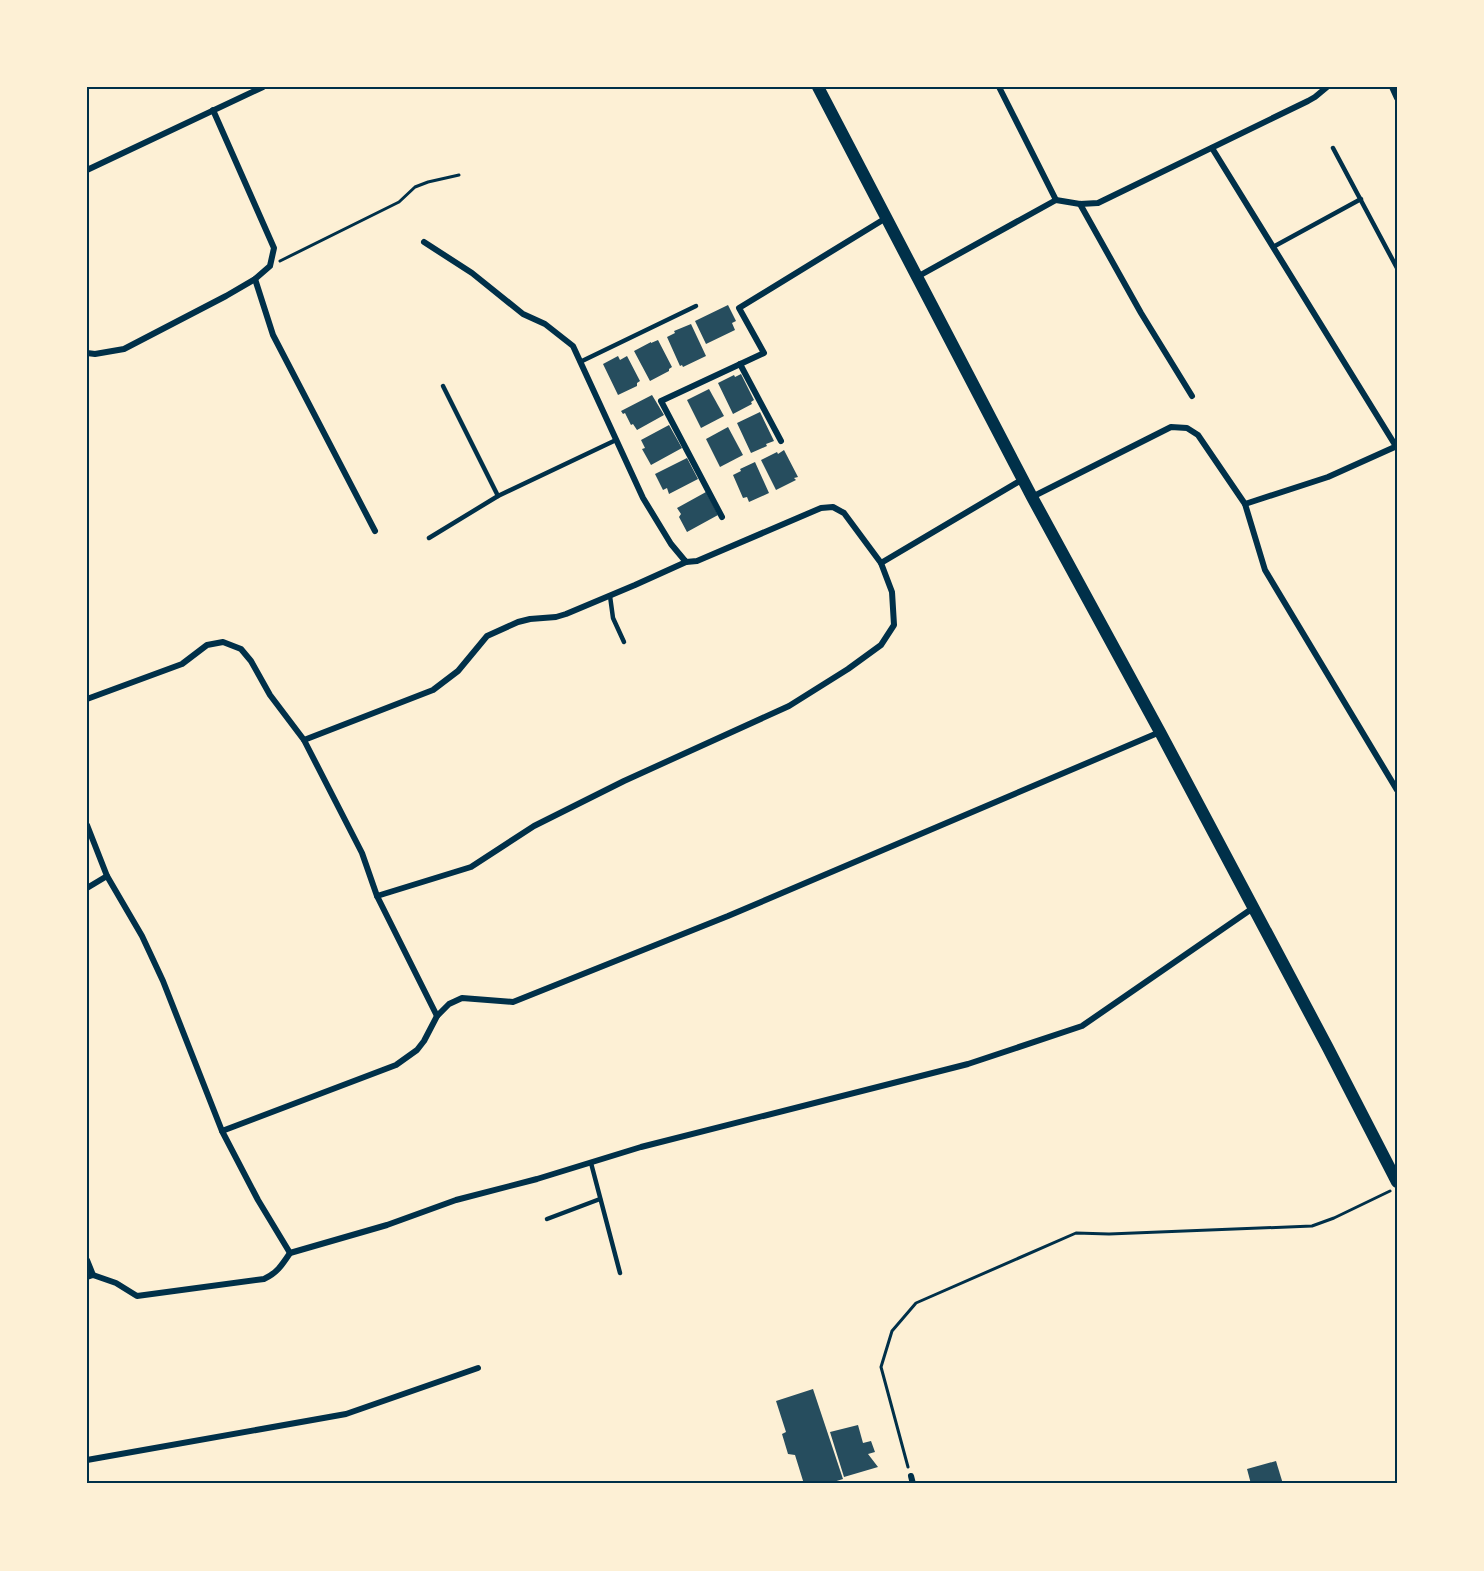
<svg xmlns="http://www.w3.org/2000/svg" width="1484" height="1571" viewBox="0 0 1484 1571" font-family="'Roboto Serif',serif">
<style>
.building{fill:#264d5e}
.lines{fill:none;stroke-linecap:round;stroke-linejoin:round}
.path{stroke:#003049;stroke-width:3}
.service{stroke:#003049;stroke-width:4.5}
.minor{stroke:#003049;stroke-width:6}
.secondary{stroke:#003049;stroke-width:12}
.neatline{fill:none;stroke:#003049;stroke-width:2}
</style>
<rect width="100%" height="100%" fill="#fdf0d5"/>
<g class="building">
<path d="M728,305L736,321L732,323L735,330L706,344L695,321Z"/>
<path d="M691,324L706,356L683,367L682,365L680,366L667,337L675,333L674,331Z"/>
<path d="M658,340L672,367L669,369V371L650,381L634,351L651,342V343Z"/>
<path d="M618,356L620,360L627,356L640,381L637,383V386L618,395L603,364Z"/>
<path d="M741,374L754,400L751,402L752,404L733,414L718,383L734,375L735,377Z"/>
<path d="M709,389L724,416L701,428L687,400Z"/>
<path d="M652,395L664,415L637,430L633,424L631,425L625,413L623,414L621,411Z"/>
<path d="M760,412L774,441L766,444L767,446L751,453L737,423Z"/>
<path d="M669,425L682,448L651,465L642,449L645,448L641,440Z"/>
<path d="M728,427L743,455L720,467L706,439Z"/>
<path d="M784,450L798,477L794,478L796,480L776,490L761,460L777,452L778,454Z"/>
<path d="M687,458L698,479L669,494L667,488L663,490L655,474Z"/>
<path d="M755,462L769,493L749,502L747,497L743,498L733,475L741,471L740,469Z"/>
<path d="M706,492L718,515L687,532L679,517L681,514L677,508Z"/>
<path d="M813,1389L843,1479L827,1484H804L795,1455L788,1454L782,1434L786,1432L776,1401Z"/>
<path d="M858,1425L863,1443L871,1441L875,1452L868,1454L878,1467L844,1477L830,1432Z"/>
<path d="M1276,1461L1283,1484H1251L1247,1469Z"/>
</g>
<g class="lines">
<g class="path">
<path d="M280,261L399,202L415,187L428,182L459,175"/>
<path d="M908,1467L881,1367L892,1331L916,1303L1076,1233L1109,1234L1312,1226L1334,1218L1390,1191"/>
</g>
<g class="service">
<path d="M1333,148L1397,268"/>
<path d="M1273,247L1361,199"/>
<path d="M580,362L696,306"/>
<path d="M443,386L498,496"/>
<path d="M429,538L498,496L616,440"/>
<path d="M610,596L613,618L624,642"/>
<path d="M591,1163L620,1273"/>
<path d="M547,1219L600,1199"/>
</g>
<g class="minor">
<path d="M1392,87L1397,98"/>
<path d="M1212,148L1397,448"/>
<path d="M87,170L263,87"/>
<path d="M1056,200L1080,204L1098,203L1308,101L1315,97L1327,87"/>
<path d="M1080,204L1141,313L1192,396"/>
<path d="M424,242L472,273L523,314L545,324L573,346L643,498L671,544L686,562L697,561L821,508L833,507L844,513L881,563L1023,479"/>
<path d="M917,277L1056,200L999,87"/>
<path d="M255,279L273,335L375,531"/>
<path d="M87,353L95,354L124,349L226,296L255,279L270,266L274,248L213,110"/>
<path d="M740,364L781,441"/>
<path d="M1032,497L1171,427L1187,428L1198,435L1245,504L1328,477L1397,446"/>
<path d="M1245,504L1265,570L1397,790"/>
<path d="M722,517L661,401L764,353L739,308L886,218"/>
<path d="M87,699L182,664L207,645L223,642L241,649L251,661L270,695L304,740L362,853L377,896L437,1016"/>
<path d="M304,740L433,690L458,671L487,636L518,622L530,619L556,617L566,614L635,585L686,562"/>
<path d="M87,825L107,876L142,936L163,981L222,1131L258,1200L290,1253L387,1225L456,1200L537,1179L641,1147L968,1064L1082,1026L1253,908"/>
<path d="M87,888L107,876"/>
<path d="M377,896L471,867L534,826L624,781L789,706L848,669L881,645L894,625L892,592L881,563"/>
<path d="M222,1131L396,1065L417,1050L424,1041L437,1016L449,1004L462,998L513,1002L728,916L1160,732"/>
<path d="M87,1260L93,1275"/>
<path d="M87,1277L93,1275L116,1283L137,1296L264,1279C277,1273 282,1265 290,1253"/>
<path d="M87,1460L346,1414L478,1368"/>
<path d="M911,1476L913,1484"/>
</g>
<path class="secondary" d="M818,87L1032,497L1160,732L1328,1048L1397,1182"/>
</g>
<rect width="1484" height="1571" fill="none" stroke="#fdf0d5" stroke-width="177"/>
<rect x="88" y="88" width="1308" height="1394" class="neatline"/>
</svg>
